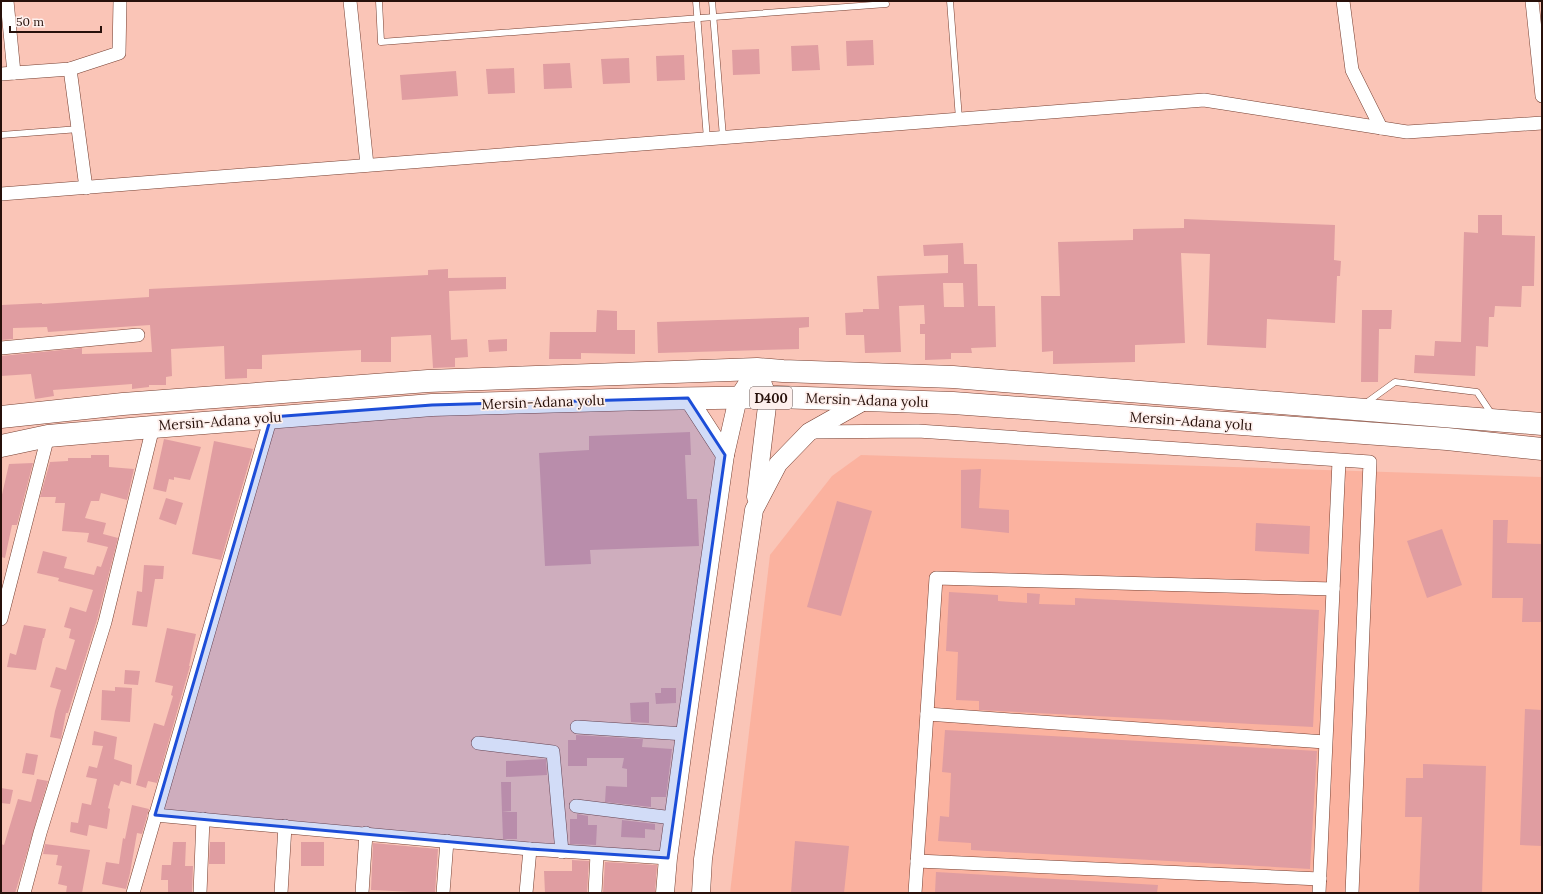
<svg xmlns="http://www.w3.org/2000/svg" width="1543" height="894" viewBox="0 0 1543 894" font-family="Lora,serif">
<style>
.built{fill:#fbb29f}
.building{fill:#e09da1;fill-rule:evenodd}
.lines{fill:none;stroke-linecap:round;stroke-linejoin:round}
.lane-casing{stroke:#763f31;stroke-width:7}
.street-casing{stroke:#763f31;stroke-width:14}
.secondary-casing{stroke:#763f31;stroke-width:19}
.highway-casing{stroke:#763f31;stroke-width:23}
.lane{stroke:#fff;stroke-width:6}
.street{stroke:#fff;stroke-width:13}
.secondary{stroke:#fff;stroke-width:18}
.highway{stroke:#fff;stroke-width:22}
.marked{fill:#1d4ed8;fill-opacity:0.2;stroke:#1d4ed8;stroke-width:3;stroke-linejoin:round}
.labels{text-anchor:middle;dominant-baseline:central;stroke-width:3.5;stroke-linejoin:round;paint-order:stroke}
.shield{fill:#fef0ed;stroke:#68534e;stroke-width:1}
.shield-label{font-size:13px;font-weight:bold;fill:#27100a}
.street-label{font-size:14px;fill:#27100a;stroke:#fef0ed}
</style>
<rect width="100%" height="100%" fill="#fac5b7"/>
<path class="built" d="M861,455L1542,477V893H730L770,555L832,476Z"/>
<g class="building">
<path d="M873,40L874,65L847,66L846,41Z"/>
<path d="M818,45L820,70L792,71L791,46Z"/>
<path d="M759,49L760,74L733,75L732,50Z"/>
<path d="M684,55L685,80L657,81L656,56Z"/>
<path d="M629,58L630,83L603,84L601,59Z"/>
<path d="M570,63L572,88L544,89L543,64Z"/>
<path d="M514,68L515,93L488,94L486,69Z"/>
<path d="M456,71L458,96L402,100L400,75Z"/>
<path d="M1478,215H1502V235L1535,236L1534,286H1522L1521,307L1495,306L1494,317H1489L1488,347L1476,346L1475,376L1414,373L1415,355L1434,356L1435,341L1461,342L1464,232L1478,233Z"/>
<path d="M1184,219L1335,225L1334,260L1341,261L1340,276H1337L1335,323L1267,319L1266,348L1207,345L1210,254L1181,253L1185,343L1135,345V362L1053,364V351L1042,352L1041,296H1060L1058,242L1133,240V229L1184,228Z"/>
<path d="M963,243L964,264H977L978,306H995L996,347L971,348L972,353H951V359L925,360V334H920V324H925L924,305L899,306L901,352L865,353L864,335H846L845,313L863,312V309H879L877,276L948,273V255L924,256L923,245ZM943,283H963L964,307H944Z"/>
<path d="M448,269V278L506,277V289L449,291L451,340L467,339L468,357L455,358V367L433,368L431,335L391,337V362H361V350L262,355V369H247V378L225,379L224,346L171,349L172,376L166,377V385H149V387L132,389V384L53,390L54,396L35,399L31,374L1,376V356L82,348V354L152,352L150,325L48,332L47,327L13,328V339L1,340L2,305L42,303V304L149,297V289L428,275V270Z"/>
<path d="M597,310L617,311V330H635V354L581,353V359H549L550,332H596Z"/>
<path d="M1362,310H1392L1391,329H1379L1378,382H1361Z"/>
<path d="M809,317V327L799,328V349L658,353L657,322Z"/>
<path d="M507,339V351L489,352L488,340Z"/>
<path d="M690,432L691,455H685L687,499H697L699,546L590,550L591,564L545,566L539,453L589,450V436Z"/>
<path d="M164,439L201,447L190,480L174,477V480L169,479L166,492L153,489Z"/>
<path d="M214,441L253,449L221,560L192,554Z"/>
<path d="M91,455H109V467L134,469L127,500L101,493L99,501H91L85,518L106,523L103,534L118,538L97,620L68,713H66L61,739L50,737L55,711L61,690L50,687L56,667L66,670L75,640L69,638L71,629L64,627L70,607L86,612L93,590L58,581L59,578L37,573L43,551L67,557L64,568L94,575L97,566L101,567L108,547L87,542L89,533L62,531L65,503H55L56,497H40L50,462L68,461V458H91Z"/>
<path d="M33,463L17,525H12L5,558L1,557V499L9,464Z"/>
<path d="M981,469L979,508L1009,510V533L961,528V470Z"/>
<path d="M166,498L183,503L176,525L159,519Z"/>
<path d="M837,501L872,511L841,616L807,607Z"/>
<path d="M1493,520H1508L1507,543L1542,544V622H1522L1523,598H1492Z"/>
<path d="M1256,523L1310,526L1309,554L1255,551Z"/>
<path d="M1442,529L1462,585L1427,598L1407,541Z"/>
<path d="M144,565L164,566L163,579H155L147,627L132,625L137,591L142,592Z"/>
<path d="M949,592L998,595V601L1027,603V593L1040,594L1039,604L1075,605V598L1319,610L1313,727L979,710V701L956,700L958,652L946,651Z"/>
<path d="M24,625L46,629L44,638H43L36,670L7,667L10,653L16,655Z"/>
<path d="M167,628L196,634L189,666H190L157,783L148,781L146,788L136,785L154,723L164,726L173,696L171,695L173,686L155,682Z"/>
<path d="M125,670L140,671L138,685L124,684Z"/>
<path d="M115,687L132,688L130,722L101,720L102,690L115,691Z"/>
<path d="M661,688H676V703L656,704L655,693H661Z"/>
<path d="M649,702V723L631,722L630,703Z"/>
<path d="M1525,709L1542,710V846L1520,845Z"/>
<path d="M945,730L1317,751L1310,869L971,850V843L938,841L940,816L949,817L951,773L942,772Z"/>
<path d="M94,731L117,737L114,759L132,765L131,784L121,781L119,786L114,784L108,808L110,809L107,829L89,825L87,836L70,832L71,822L78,823L82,803L91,805L97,779L86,777L89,766L97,768L103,746L92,745Z"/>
<path d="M576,735L643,739L642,747L672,749L666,797H651V807L605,802L606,786L627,787V769L622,768L624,758H587V766H568V740H576Z"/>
<path d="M26,753L38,755L34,775L22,773Z"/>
<path d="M546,759L547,775L506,777V761Z"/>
<path d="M1423,764L1486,766L1482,893H1419L1422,817H1405L1406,778H1423Z"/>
<path d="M37,779L48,781L17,887L15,893L1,892V844L4,845L18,799L31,802Z"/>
<path d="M501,782H511V811L502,812Z"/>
<path d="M1,788L13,790L10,804L1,803Z"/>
<path d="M132,805L149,809L142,834L137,833L130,873L126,889L102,884L106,862L119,864L123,838L125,839Z"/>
<path d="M502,812H517V839H503Z"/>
<path d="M577,814L588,816V825H597L596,845L570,844V819H577Z"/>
<path d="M622,820L655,824V830L645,829V838L621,837Z"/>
<path d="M795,841L849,846L844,893H791Z"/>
<path d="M173,842H186L185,866H193L192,893H168V880H161L162,865H171Z"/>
<path d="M210,842H225V864H209Z"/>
<rect x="301" y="842" width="23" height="24"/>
<path d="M373,843L438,849L435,893L371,890Z"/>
<path d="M45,844L90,850L82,893H66L67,886L58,884L62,866L56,865L58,855L43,854Z"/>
<path d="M572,860L589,861L587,893H545L544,871H572Z"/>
<path d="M605,862L657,865L655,893H603Z"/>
<path d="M936,872L1158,885L1157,893H935Z"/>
</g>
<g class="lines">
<g class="lane-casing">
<g id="lane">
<path d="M379,1L381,42L886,4L885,1"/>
<path d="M696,1L707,139"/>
<path d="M712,1L723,137"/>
<path d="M950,1L959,119"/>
<path d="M1,135L79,129"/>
<path d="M1366,403L1395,382L1477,392L1493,416"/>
</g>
</g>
<g class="street-casing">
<g id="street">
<path d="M7,1L14,73"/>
<path d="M350,1L367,165"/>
<path d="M1343,1L1352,70L1381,128"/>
<path d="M1532,1L1542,96"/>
<path d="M70,69L86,188"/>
<path d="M1,74L70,69L119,53L120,1"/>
<path d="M1,194L1204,100L1407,132L1542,123"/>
<path d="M1,348L138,335"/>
<path d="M810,432L918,431L1370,462L1352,893"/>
<path d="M1,619L48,436"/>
<path d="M927,714L1325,742"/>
<path d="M577,727L685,734"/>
<path d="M478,743L553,752L562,852"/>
<path d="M576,806L673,818"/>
<path d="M155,815L530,849L668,858"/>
<path d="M917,861L1320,879"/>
<path d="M24,893L40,833L105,622L153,427"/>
<path d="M133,893L271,417"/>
<path d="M200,893L203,819"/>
<path d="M281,893L285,826"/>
<path d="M362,893L366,833"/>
<path d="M443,893L447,841"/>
<path d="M526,893L530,849"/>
<path d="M595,893L597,854"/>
<path d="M915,893L936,578L1333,589"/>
<path d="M1319,893L1339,461"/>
</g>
</g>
<g class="secondary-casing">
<g id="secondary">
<path d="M725,455L738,398L757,369"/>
<path d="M756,497L768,398L757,369"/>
<path d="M665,893L668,858L685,734L725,455L688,398"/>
<path d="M701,893L703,859L754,510L778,464L809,432L866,400"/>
</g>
</g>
<g class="highway-casing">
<g id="highway">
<path d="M1,417L123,404L428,381L757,369L783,371L953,377L1542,424"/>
<path d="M1,446L48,436L153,427L432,405L646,399L777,397L953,403L1447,439L1542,449"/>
</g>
</g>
<use href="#lane" class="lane"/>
<use href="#street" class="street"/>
<use href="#secondary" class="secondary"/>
<use href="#highway" class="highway"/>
</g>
<path class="marked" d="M688,398L725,455L668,858L530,849L155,815L271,417L432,405Z"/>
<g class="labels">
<rect class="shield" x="750" y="387" width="42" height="22" rx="3"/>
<g class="shield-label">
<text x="771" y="398">D400</text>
</g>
<g class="street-label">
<text transform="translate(867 400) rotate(2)">Mersin-Adana yolu</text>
<text transform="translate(543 402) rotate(-2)">Mersin-Adana yolu</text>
<text transform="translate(220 421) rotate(-4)">Mersin-Adana yolu</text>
<text transform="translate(1191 421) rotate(4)">Mersin-Adana yolu</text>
</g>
</g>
<rect width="1543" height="894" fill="none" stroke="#27100a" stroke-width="4"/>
<path d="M10 26v6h91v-6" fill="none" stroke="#27100a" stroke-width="2"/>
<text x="16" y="26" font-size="12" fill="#27100a" stroke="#fef0ed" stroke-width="3" paint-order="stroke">50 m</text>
</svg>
